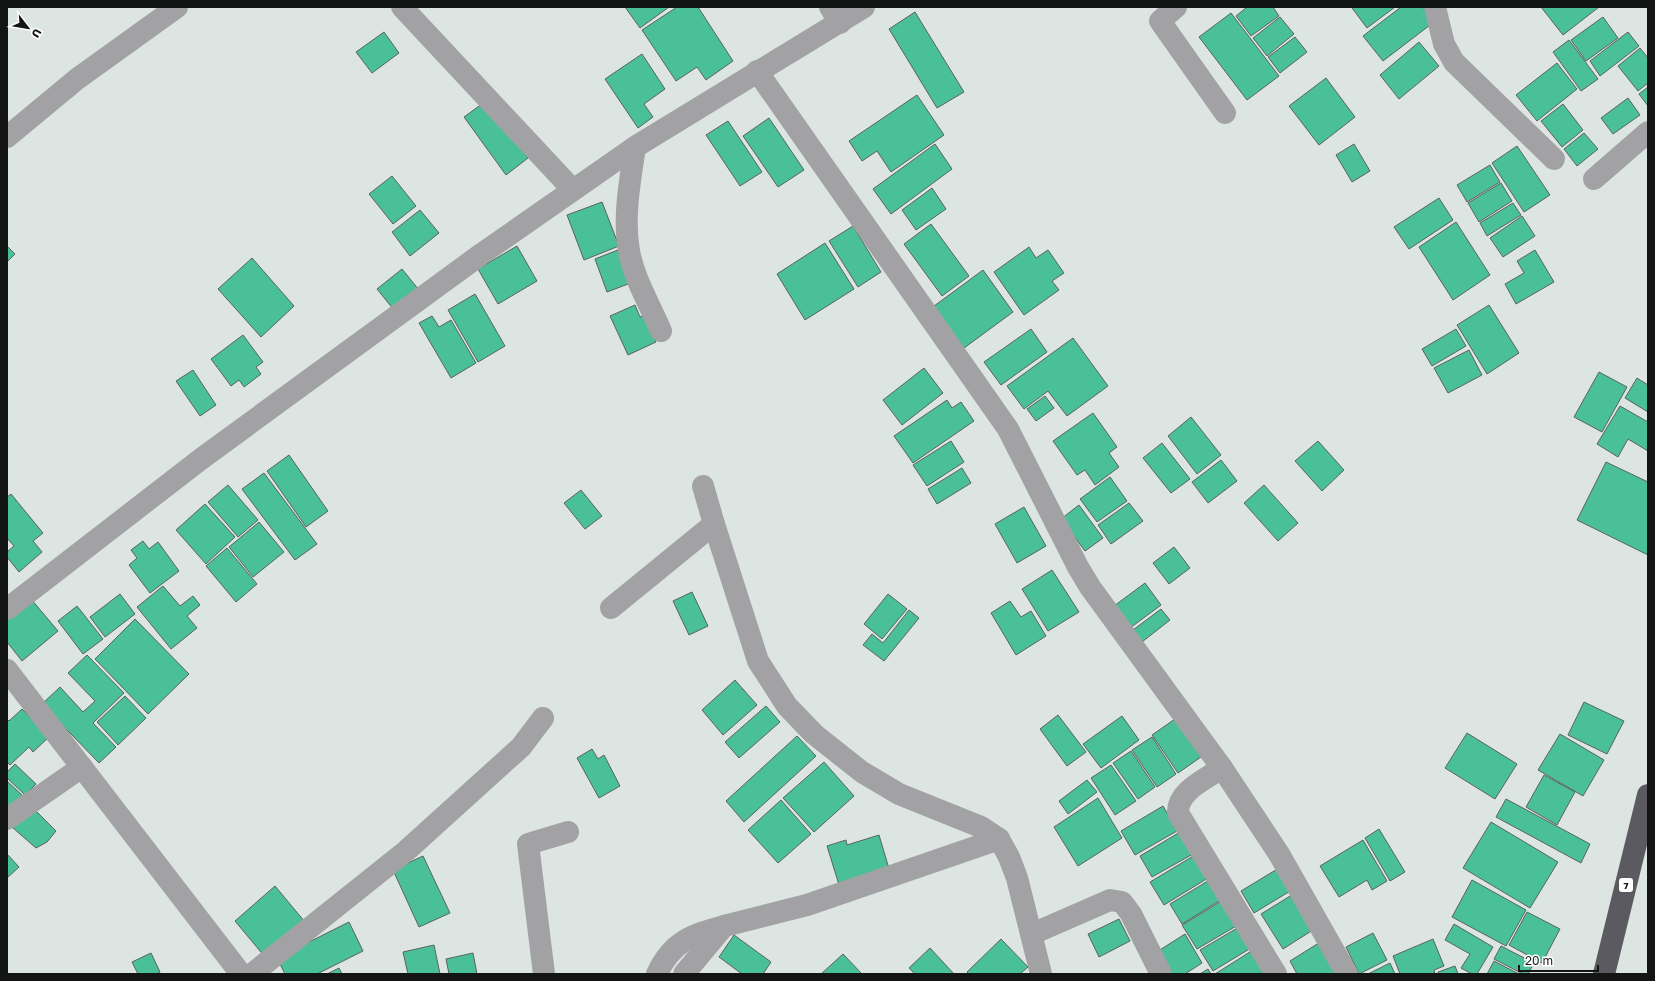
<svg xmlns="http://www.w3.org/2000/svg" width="1655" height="981" viewBox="0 0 1655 981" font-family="'Golos Text',sans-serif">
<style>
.building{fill:#49c098;stroke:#5b625f}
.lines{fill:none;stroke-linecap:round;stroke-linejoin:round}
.minor{stroke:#a2a2a5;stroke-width:22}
.highway{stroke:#5b5a60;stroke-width:22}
.labels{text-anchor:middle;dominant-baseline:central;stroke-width:3.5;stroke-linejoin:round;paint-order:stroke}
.shield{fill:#fff;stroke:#5a5b5a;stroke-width:1}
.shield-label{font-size:9px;font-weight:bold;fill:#131514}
</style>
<rect width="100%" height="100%" fill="#dce5e1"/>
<g class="building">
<path d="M625,7H669L640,28Z"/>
<path d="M677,7H698L733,61L706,80L697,67L676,81L642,30Z"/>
<path d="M1247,7H1273L1279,16L1251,36L1236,16Z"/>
<path d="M1354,7H1395L1367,28L1352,8Z"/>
<path d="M1401,7H1423L1434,22L1383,61L1363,36Z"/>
<path d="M1541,7H1599L1563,35Z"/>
<path d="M915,12L964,92L937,108L889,29Z"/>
<path d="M1231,13L1279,76L1247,100L1199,37Z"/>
<path d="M1280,17L1294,34L1267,56L1253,38Z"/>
<path d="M1603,17L1618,38L1586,61L1571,40Z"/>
<path d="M384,32L399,53L372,73L356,52Z"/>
<path d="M1628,32L1639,46L1600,76L1590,61Z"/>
<path d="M1295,37L1307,52L1280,73L1268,57Z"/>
<path d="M1569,40L1598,79L1581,91L1553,52Z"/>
<path d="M1419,42L1439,66L1399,99L1380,75Z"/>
<path d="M1640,48L1648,58V83L1638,91L1618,66Z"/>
<path d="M642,54L665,89L644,104L653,117L638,128L605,79Z"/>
<path d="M1557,63L1577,89L1537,121L1516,95Z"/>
<path d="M1326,78L1355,117L1319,145L1289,106Z"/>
<path d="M1648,87V106L1639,94Z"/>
<path d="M917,95L944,135L891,172L877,151L862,161L849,141Z"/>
<path d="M1628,98L1640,115L1613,134L1601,118Z"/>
<path d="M486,101L528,158L506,175L464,117Z"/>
<path d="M1563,104L1583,130L1562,147L1541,121Z"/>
<path d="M769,118L804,170L778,187L743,136Z"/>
<path d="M728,121L762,172L740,186L706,135Z"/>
<path d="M1584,133L1598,149L1577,166L1564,149Z"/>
<path d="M935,144L952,169L891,214L873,189Z"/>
<path d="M1354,144L1370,171L1352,182L1336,155Z"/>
<path d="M1517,146L1550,195L1524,212L1492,163Z"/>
<path d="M1490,165L1500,182L1467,202L1457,185Z"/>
<path d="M392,176L416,206L393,224L369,194Z"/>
<path d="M1501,183L1512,201L1479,222L1468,203Z"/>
<path d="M932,188L946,209L916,230L902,210Z"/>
<path d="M1439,198L1453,220L1409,249L1394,227Z"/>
<path d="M602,202L619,246L584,260L567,215Z"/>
<path d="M1513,203L1521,215L1487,236L1480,223Z"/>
<path d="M420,210L439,233L410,256L392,232Z"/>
<path d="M1522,216L1535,236L1503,257L1490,238Z"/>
<path d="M1456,222L1490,275L1453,300L1419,247Z"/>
<path d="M931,224L969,276L942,296L904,244Z"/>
<path d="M853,226L881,272L858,287L829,241Z"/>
<path d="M825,243L854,289L805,320L777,274Z"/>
<path d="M7,246L15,254L7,262Z"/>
<path d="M517,246L537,281L498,304L478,269Z"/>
<path d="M1029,247L1036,258L1048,250L1064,273L1052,281L1059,290L1024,315L994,272Z"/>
<path d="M623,248L636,281L607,292L595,259Z"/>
<path d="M1535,250L1554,282L1516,304L1505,284L1524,273L1517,261Z"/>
<path d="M252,258L294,306L261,337L218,289Z"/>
<path d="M402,269L419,290L394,310L377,289Z"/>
<path d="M983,270L1013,312L960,351L930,309Z"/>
<path d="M475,294L505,346L478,362L448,310Z"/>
<path d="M635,305L640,317L644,315L656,342L628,355L610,316Z"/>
<path d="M1489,305L1519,353L1487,374L1457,325Z"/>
<path d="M432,316L439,327L451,320L476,363L451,378L419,323Z"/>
<path d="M1031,329L1047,352L1001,385L984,362Z"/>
<path d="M1456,329L1466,346L1432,366L1422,349Z"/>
<path d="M243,335L263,362L256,367L261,374L244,387L239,380L231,386L211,359Z"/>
<path d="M1073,338L1108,386L1067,416L1048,391L1024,409L1007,386Z"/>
<path d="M1469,350L1482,375L1448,393L1434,368Z"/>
<path d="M924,368L943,393L902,425L883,400Z"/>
<path d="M193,370L216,405L200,416L176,381Z"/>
<path d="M1599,372L1627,387L1602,432L1574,417Z"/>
<path d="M1637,378L1648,385V412L1625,398Z"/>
<path d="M1045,396L1054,408L1036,421L1027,409Z"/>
<path d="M947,400L952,408L961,402L974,421L913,463L894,436Z"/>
<path d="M1620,406L1648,422V451L1628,439L1618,457L1597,444Z"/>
<path d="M1093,413L1117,447L1109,453L1119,467L1095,485L1085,470L1077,475L1053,441Z"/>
<path d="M1191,417L1221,455L1197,474L1168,436Z"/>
<path d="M951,441L964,462L927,486L913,465Z"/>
<path d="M1318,441L1344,470L1322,491L1295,461Z"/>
<path d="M1162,443L1190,479L1171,493L1143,458Z"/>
<path d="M289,455L328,511L306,527L267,471Z"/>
<path d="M1221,460L1237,481L1208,503L1192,482Z"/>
<path d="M1606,462L1648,482V555L1577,520Z"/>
<path d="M962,468L971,483L937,504L928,489Z"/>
<path d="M264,473L317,544L295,560L242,489Z"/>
<path d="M1110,477L1127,501L1097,522L1080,499Z"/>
<path d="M228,485L258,520L238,537L208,502Z"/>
<path d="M1264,485L1298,523L1278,541L1244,503Z"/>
<path d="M581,490L602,516L585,529L564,503Z"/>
<path d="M11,494L43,533L33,541L42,552L19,572L7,557V552L14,546L7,538V497Z"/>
<path d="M1129,503L1143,521L1111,544L1098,525Z"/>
<path d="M205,504L235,537L206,564L176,530Z"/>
<path d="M1079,505L1103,538L1085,551L1061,519Z"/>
<path d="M1024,507L1046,546L1017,563L995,524Z"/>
<path d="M259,522L284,552L253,577L229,547Z"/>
<path d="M143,541L149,549L158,542L179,571L150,593L129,565L137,558L131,550Z"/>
<path d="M1174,547L1190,568L1169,584L1153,563Z"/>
<path d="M227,548L257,584L236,602L206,566Z"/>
<path d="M1052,570L1079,612L1048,631L1022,589Z"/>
<path d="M1145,583L1161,605L1130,628L1114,606Z"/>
<path d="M163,586L180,606L193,596L200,605L187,616L197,628L171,649L137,607Z"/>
<path d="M692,592L708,626L689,635L673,601Z"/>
<path d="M120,594L135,614L105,637L90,617Z"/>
<path d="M888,594L907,609L882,639L864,624Z"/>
<path d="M31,599L58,631L22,661L7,642V618Z"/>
<path d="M1010,601L1021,617L1031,611L1046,636L1016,655L991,613Z"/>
<path d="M77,606L103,639L83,654L58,621Z"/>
<path d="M1161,609L1170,620L1142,642L1133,630Z"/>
<path d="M909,610L919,618L884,661L863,645L872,634L883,643Z"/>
<path d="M135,619L189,674L148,714L95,659Z"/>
<path d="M87,655L124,693L93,723L116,747L99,763L42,704L60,687L83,712L95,701L68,673Z"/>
<path d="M735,680L757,705L723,735L702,710Z"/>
<path d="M125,696L146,718L118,745L97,722Z"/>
<path d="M1584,702L1624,721L1607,754L1568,735Z"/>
<path d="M766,706L780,722L739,758L725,742Z"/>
<path d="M22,709L49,737L33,752L29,747L10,765L7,762V719L9,721Z"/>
<path d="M1058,715L1086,752L1067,766L1040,729Z"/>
<path d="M1122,716L1139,740L1101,768L1083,744Z"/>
<path d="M1175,719L1201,757L1178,773L1152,735Z"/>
<path d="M1467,733L1517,764L1495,799L1445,768Z"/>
<path d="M1560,734L1604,760L1583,796L1538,770Z"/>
<path d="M797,736L816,756L744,822L726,801Z"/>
<path d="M1152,737L1176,774L1157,787L1132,750Z"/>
<path d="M592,749L598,759L604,755L620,786L599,798L577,758Z"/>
<path d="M1131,751L1155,787L1138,799L1113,763Z"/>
<path d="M824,762L854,796L814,832L783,798Z"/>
<path d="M15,764L36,784L25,795L7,778V772Z"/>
<path d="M1111,765L1136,801L1115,815L1091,778Z"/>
<path d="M1544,775L1575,792L1557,825L1526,807Z"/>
<path d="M1087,780L1097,792L1068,814L1059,801Z"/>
<path d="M7,781L23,796L7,811Z"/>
<path d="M1098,798L1122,838L1078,866L1054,827Z"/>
<path d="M1506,799L1590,844L1581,863L1496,817Z"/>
<path d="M781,800L811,834L778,863L748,830Z"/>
<path d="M1163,806L1177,831L1135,855L1121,831Z"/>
<path d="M33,808L56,831L47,842L36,848L13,828Z"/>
<path d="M1491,822L1558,862L1530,908L1463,868Z"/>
<path d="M1379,829L1405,872L1390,881L1365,838Z"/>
<path d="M1180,832L1193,854L1152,877L1140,856Z"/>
<path d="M879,835L890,872L840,888L827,846L846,840L847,845Z"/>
<path d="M1363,840L1387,881L1372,890L1367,880L1339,897L1320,866Z"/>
<path d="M7,854L19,867L7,878Z"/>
<path d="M1195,855L1208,878L1164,905L1150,882Z"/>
<path d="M423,856L450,913L419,927L393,870Z"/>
<path d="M1279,868L1292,890L1254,913L1241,891Z"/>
<path d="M1211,879L1222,899L1182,924L1170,904Z"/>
<path d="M1472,880L1526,910L1506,946L1452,917Z"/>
<path d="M275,886L305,922L265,957L235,921Z"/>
<path d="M1295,893L1316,928L1283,949L1261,914Z"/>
<path d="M1223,900L1238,925L1197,949L1182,925Z"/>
<path d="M1527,912L1560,929L1542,963L1509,945Z"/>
<path d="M1119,919L1130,941L1099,957L1088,934Z"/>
<path d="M349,922L363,951L317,974H285L277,958Z"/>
<path d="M1454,924L1493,947L1477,974H1472L1461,968L1470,954L1445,940Z"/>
<path d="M1239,927L1251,948L1213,971L1200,950Z"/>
<path d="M1373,933L1387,960L1359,974L1346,947Z"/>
<path d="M1185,934L1202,963L1185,974H1168L1155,953Z"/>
<path d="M734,935L771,962L763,974H742L719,957Z"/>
<path d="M1001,939L1028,967L1020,974H969L967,972Z"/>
<path d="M1433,939L1444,966L1434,970L1435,974H1400L1393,956Z"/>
<path d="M1322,941L1341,974H1297L1290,961Z"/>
<path d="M434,945L440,974H408L403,952Z"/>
<path d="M1501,946L1534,963L1528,974H1523L1494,959Z"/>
<path d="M930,948L954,974H915L909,968Z"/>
<path d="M1253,950L1266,971L1260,974H1215Z"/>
<path d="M151,953L160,972L156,974H138L132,962Z"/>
<path d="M473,953L477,974H449L446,959Z"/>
<path d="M843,954L862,974H821Z"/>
<path d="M1494,961L1519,974H1487Z"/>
<path d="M1390,963L1395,974H1368Z"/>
<path d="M1455,966L1458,974H1438V972Z"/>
<path d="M339,968L342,974H327Z"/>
<path d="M1208,969L1211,974H1200Z"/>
</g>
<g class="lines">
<g class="minor">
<path d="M402,7L573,190"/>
<path d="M830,7L840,23"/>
<path d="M1176,7L1160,21L1225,113"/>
<path d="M1435,7L1444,44L1454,62L1554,159"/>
<path d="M757,71L1008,429L1078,567L1090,587L1222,768L1279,854L1347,974"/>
<path d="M7,137L77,79L177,7"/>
<path d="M635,147C630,181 623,217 629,251C634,279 650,305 661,331"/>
<path d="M1594,179L1648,132"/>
<path d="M703,486L714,524"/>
<path d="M611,608L714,524L758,661L787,706L814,734L862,772L899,794L981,827L999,839L1009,857L1017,878L1041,974"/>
<path d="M7,609L201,459L480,255L635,147L864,7"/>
<path d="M7,670L241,974"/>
<path d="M1222,768C1206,779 1177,791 1178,813L1276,974"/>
<path d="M7,819L82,767"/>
<path d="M1032,934L1110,900L1122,902L1131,914L1161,974"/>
<path d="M252,974L406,851L521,747L543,718"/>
<path d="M544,974L528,844L568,832"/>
<path d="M657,974C672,941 692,935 724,926"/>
<path d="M684,974L724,926L807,905L999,839"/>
</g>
<path class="highway" d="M1604,974L1648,795"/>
</g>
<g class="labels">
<rect class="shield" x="1619" y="878" width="14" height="14" rx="3"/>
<g class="shield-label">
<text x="1626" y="885">7</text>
</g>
</g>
<rect width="1655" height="981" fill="none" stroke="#131514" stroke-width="16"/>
<g transform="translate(28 28) rotate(121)" stroke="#ffffff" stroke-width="3" paint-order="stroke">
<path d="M0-3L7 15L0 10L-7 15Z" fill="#131514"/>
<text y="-6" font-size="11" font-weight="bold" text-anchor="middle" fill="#131514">U</text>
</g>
<path d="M1519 965v6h79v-6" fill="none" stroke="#131514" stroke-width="2"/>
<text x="1525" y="965" font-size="12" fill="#131514" stroke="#ffffff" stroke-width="3" paint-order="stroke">20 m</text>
</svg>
